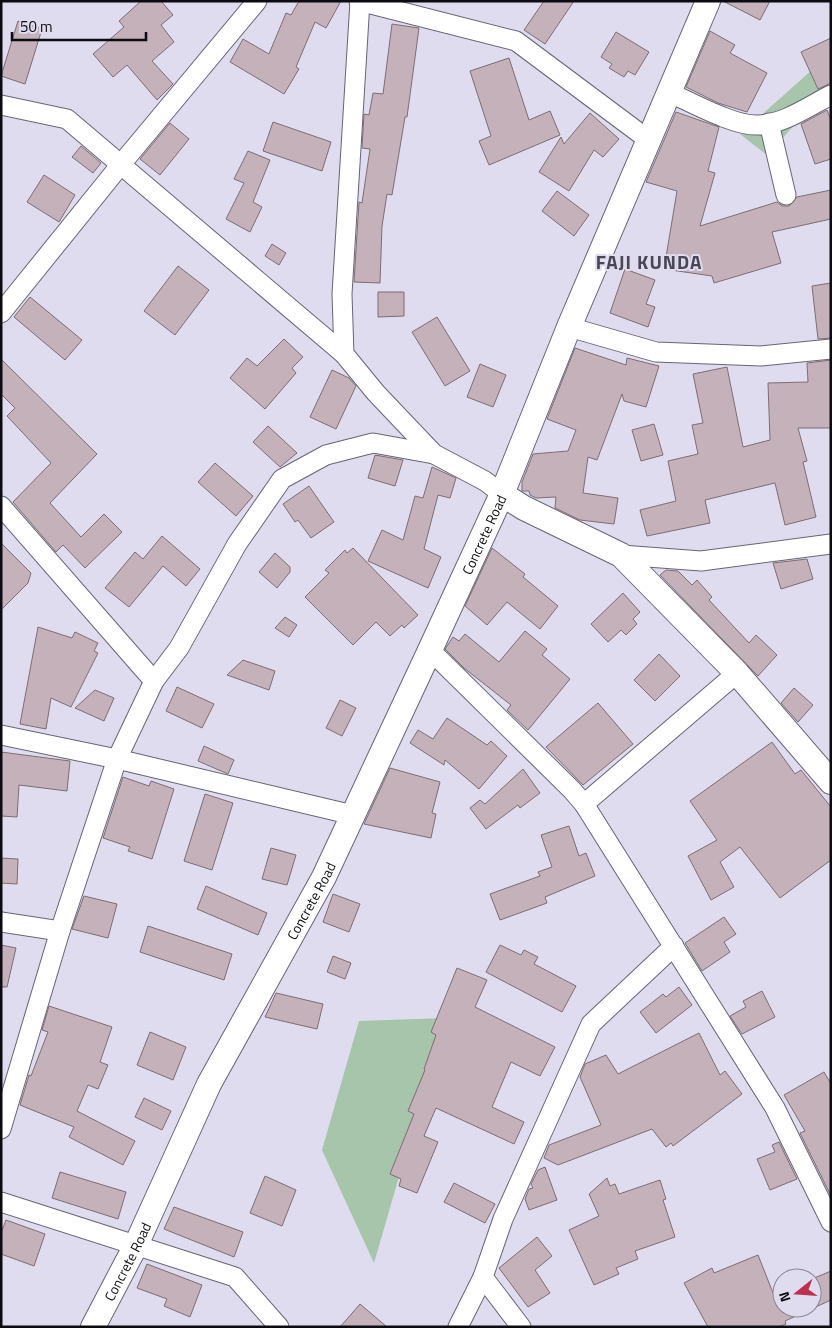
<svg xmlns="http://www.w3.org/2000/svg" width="832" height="1328" viewBox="0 0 832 1328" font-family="'Titillium Web',sans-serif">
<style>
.green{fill:#a6c5ab}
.building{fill:#c4b1b9;stroke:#7e6d74}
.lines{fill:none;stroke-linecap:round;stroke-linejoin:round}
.minor-casing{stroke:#676575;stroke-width:21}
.tertiary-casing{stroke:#676575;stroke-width:26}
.minor{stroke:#fff;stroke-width:19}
.tertiary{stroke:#fff;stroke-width:24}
.labels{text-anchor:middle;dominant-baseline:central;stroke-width:4;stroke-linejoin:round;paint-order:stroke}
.street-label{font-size:14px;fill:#0c0b11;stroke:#dedcee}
.district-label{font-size:19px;font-weight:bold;letter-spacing:1px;fill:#494756;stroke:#dedcee}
</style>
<rect width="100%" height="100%" fill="#dedcee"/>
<g class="green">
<path d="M813,69L830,86L767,155L740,134Z"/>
<path d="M445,1018L374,1263L322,1150L359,1021Z"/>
</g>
<g class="building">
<path d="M141,1H161L173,15L161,25L174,42L152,61L173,84L157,100L127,65L113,77L93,54L124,27L119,21Z"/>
<path d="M299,1H341L326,28L315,22L296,67L299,69L284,94L230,62L243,39L269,54L286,13L291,15Z"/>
<path d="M544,1H574L545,44L524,30Z"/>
<path d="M723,1H770L760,20Z"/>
<path d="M18,21L42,29L25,84L1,76Z"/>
<path d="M392,24L419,28L407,117H405L392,195L387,194L382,226L380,283L354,282L359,202L362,203L370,149L362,148L364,114L369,115L373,93L383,94Z"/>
<path d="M710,31L735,45L730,53L767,73L747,112L718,103L686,87Z"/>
<path d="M616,32L649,52L635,75L628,71L624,77L609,68L612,64L601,57Z"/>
<path d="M831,38V83L818,89L801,52Z"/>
<path d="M509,58L529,120L550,111L560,135L489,165L479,141L491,136L470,71Z"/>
<path d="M827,110L831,120V159L815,164L801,124Z"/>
<path d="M676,112L719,127L708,171L715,173L700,226L777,202L782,206H789L797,197L831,190V219L772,232L781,263L714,283L712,276L664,269L677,191L646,182Z"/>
<path d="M590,113L619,139L603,157L594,150L569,191L539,172L561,137L564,144Z"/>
<path d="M273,122L331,142L322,171L263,151Z"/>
<path d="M170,123L189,139L160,175L140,159Z"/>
<path d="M81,146L101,163L93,173L72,157Z"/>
<path d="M248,151L270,160L253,202L262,207L250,232L226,219L244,183L234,179Z"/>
<path d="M44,175L75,195L59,222L27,202Z"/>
<path d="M557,191L589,215L574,236L542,211Z"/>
<path d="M272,244L286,253L279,265L265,256Z"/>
<path d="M178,266L209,290L175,335L144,311Z"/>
<path d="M625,269L655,280L646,304L655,307L648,327L610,313Z"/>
<path d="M831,283V338L818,339L812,286Z"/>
<path d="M378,292H404V316L378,317Z"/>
<path d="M30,297L82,340L65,360L14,317Z"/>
<path d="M437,317L470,371L445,386L412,332Z"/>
<path d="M284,339L303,357L292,368L296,373L265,409L230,378L247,358L257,366Z"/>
<path d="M575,348L626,365L627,358L659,366L646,407L624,401L622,394L597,460L588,457L583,493L618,498L614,524L580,520L555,508L556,497L536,498L530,495L529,491H522V482L533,454L568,451L576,430L547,419Z"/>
<path d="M1,359L97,454L50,503L81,537L104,514L122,532L85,568L63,545L56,552L13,502L51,463L7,416L15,408L1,394Z"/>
<path d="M831,360V428H798L807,461L803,462L816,517L785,525L775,483L705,500L710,523L647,536L640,510L676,501L668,461L698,454L692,425L703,423L693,374L727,367L743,447L770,440L768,383L808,382L807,363Z"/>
<path d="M480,364L506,375L493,407L467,397Z"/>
<path d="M332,370L349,378L356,386L336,429L310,417Z"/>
<path d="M654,424L663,455L641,461L632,430Z"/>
<path d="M268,426L297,453L280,467L253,442Z"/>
<path d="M375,455L403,460L395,486L368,478Z"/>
<path d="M215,463L253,496L236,516L198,482Z"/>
<path d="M432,467L456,478L450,498L438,495L424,549L441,557L428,588L368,561L382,530L403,540L415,496L423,498Z"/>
<path d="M309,486L334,522L311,538L298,520L295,522L283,504Z"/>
<path d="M162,536L200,569L186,586L163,566L129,607L105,588L135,552L143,559Z"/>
<path d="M1,543L31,573L28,583L1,610Z"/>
<path d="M353,548L418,615L404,628L402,625L390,636L376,622L353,645L305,597L329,573L325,570L345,550L347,553Z"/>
<path d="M492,548L525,574L523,577L558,606L540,629L507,602L487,625L465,606Z"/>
<path d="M275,553L290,567V572L277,588L259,572Z"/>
<path d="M807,559L813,579L781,589L773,563Z"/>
<path d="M666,570L678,571L692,585L697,580L712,597L709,600L749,643L756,635L777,655L758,676L660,575Z"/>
<path d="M623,593L640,612L633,619L637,624L626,635L621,630L608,642L591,624Z"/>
<path d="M285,617L297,625L289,637L275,628Z"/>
<path d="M38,627L72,638L75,632L98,643L94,651L98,653L71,707L51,698L46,729L20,724Z"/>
<path d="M525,631L547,649L542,655L570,679L528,730L507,710L511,705L464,668L445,649L453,637L459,641L465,634L499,662Z"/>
<path d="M659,654L680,676L655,701L634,680Z"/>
<path d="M243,660L275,671L269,690L227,675Z"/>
<path d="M177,687L214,704L202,728L166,711Z"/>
<path d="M794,688L813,705L798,722L781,703Z"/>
<path d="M95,690L114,698L104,721L75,708Z"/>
<path d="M340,700L356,708L342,736L326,728Z"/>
<path d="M598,703L633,744L583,785L546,747Z"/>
<path d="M447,718L487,745L491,741L507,756L479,789L445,760L444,765L410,743L418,730L433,739Z"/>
<path d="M772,742L795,774L801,770L831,807V860L780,898L740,847L720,862L734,887L711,900L688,856L717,840L690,801Z"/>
<path d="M204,746L234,760L228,774L198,761Z"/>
<path d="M1,752L70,761L67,791L19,785L17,817L1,816Z"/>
<path d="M390,768L440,782L432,813L436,814L431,838L364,824Z"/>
<path d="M523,769L540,793L520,808L518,805L486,829L470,808L480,800L485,804Z"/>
<path d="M123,777L149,786L151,781L174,789L152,859L128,851L130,847L103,838Z"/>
<path d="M205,794L233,803L212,870L184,861Z"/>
<path d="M569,826L579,856L586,853L595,876L545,897L547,903L500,920L490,894L540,876L538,872L552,867L541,835Z"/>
<path d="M271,848L296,855L287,885L262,879Z"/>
<path d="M1,858L18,859L17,884L1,883Z"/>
<path d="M206,886L267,913L258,935L197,909Z"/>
<path d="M333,894L360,904L349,932L323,922Z"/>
<path d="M84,896L117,904L108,938L72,929Z"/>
<path d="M724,917L736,934L724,942L730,952L702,971L685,943Z"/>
<path d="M148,926L232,954L224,980L140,952Z"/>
<path d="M1,945L16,948L7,987H1Z"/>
<path d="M500,945L521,955L524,950L538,957L534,964L576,986L562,1012L486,972Z"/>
<path d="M333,956L351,963L345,979L327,972Z"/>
<path d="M457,968L487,980L475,1007L555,1047L540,1076L511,1062L492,1107L524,1122L514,1144L436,1108L424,1136L438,1142L417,1193L399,1186L401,1179L390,1174L414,1114L408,1111L425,1070L424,1069L436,1035L431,1032Z"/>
<path d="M679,987L692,1005L656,1033L640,1012L663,994L666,997Z"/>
<path d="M762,991L775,1017L742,1034L730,1016L746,1007L743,1001Z"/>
<path d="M276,993L323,1004L317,1029L265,1017Z"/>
<path d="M49,1006L112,1027L100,1062L108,1065L98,1089L88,1085L77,1111L135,1141L123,1165L69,1137L74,1127L20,1105L29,1075L31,1076L48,1032L42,1030Z"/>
<path d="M150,1032L186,1047L173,1080L137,1065Z"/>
<path d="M699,1033L720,1075L725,1071L742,1094L673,1146L671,1143L666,1147L652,1129L558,1165L544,1158L549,1145L601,1125L580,1077L585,1064L606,1055L618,1074Z"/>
<path d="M824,1072L831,1084V1196L800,1133L805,1131L784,1095Z"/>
<path d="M144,1098L171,1111L162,1130L135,1117Z"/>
<path d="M779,1142L797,1179L770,1190L757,1159L775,1152L772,1145Z"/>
<path d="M545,1167L557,1200L529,1210L525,1199L529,1189L533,1188L531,1184L538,1170Z"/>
<path d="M60,1172L126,1192L118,1219L52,1198Z"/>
<path d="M265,1176L296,1190L282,1226L250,1213Z"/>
<path d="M607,1178L610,1186L615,1184L619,1194L660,1180L666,1199L663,1200L675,1237L635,1251L638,1259L616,1268L619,1274L594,1285L569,1230L599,1216L589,1194Z"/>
<path d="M454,1183L495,1204L485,1223L444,1202Z"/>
<path d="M174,1207L243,1232L234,1257L164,1229Z"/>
<path d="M6,1220L45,1234L34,1266L1,1254V1233Z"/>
<path d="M537,1237L552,1256L535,1270L550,1293L528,1307L499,1268Z"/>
<path d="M758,1255L779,1308H812V1279L831,1271V1300L785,1321L786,1324L778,1327H708L684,1283L712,1268L714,1273Z"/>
<path d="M147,1264L202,1285L190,1317L164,1306L167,1299L137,1288Z"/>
<path d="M360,1304L387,1327H340Z"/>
</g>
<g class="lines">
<g class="minor-casing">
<g id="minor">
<path d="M359,1L516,41L650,141"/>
<path d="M360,1L342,294L344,354L376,393L434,454L485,481L502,494"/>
<path d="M668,92C691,102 735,127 759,125C784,124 809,106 831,95"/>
<path d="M1,105L67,119L344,354"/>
<path d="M769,123L786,195"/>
<path d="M1,313L122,163L257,1"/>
<path d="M569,327L656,352L761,356L831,349"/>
<path d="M1,506L154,681"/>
<path d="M621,555L701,561L831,544"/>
<path d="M430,650L572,790L584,804L775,1108L831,1222"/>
<path d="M1,735L117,759L353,815"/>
<path d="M584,804L737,673"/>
<path d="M1,922L60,931"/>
<path d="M1,1129L60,931L117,759L154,681L179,648L237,544L282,479L326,455L373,443L434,454"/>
<path d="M1,1202L235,1277L279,1327"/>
<path d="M458,1327L483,1277"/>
<path d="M521,1327L483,1277L503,1219L591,1024L674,946"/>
</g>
</g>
<g class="tertiary-casing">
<g id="tertiary">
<path d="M502,494L524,508L621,555L737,673L831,782"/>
<path id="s1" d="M93,1327L136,1245L209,1084L324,877L430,650L502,494L569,327L708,1"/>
</g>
</g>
<use href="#minor" class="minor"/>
<use href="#tertiary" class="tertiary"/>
</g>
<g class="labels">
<g class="street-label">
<text stroke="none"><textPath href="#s1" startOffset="884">Concrete Road</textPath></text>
<text stroke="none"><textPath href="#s1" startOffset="479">Concrete Road</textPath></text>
<text stroke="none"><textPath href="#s1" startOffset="74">Concrete Road</textPath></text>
</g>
<g class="district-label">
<text x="649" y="261">FAJI KUNDA</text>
</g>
</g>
<rect width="832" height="1328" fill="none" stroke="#0c0b11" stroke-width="5"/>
<g transform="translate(797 1293) rotate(253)"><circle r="24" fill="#dedcee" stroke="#8a8896"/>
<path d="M0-4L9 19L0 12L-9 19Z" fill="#be2e4f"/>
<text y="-8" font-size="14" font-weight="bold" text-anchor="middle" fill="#0c0b11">N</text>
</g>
<path d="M12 32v8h134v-8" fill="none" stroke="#0c0b11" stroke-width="2.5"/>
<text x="20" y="32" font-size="15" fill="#0c0b11" stroke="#dedcee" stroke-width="4" paint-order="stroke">50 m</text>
</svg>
